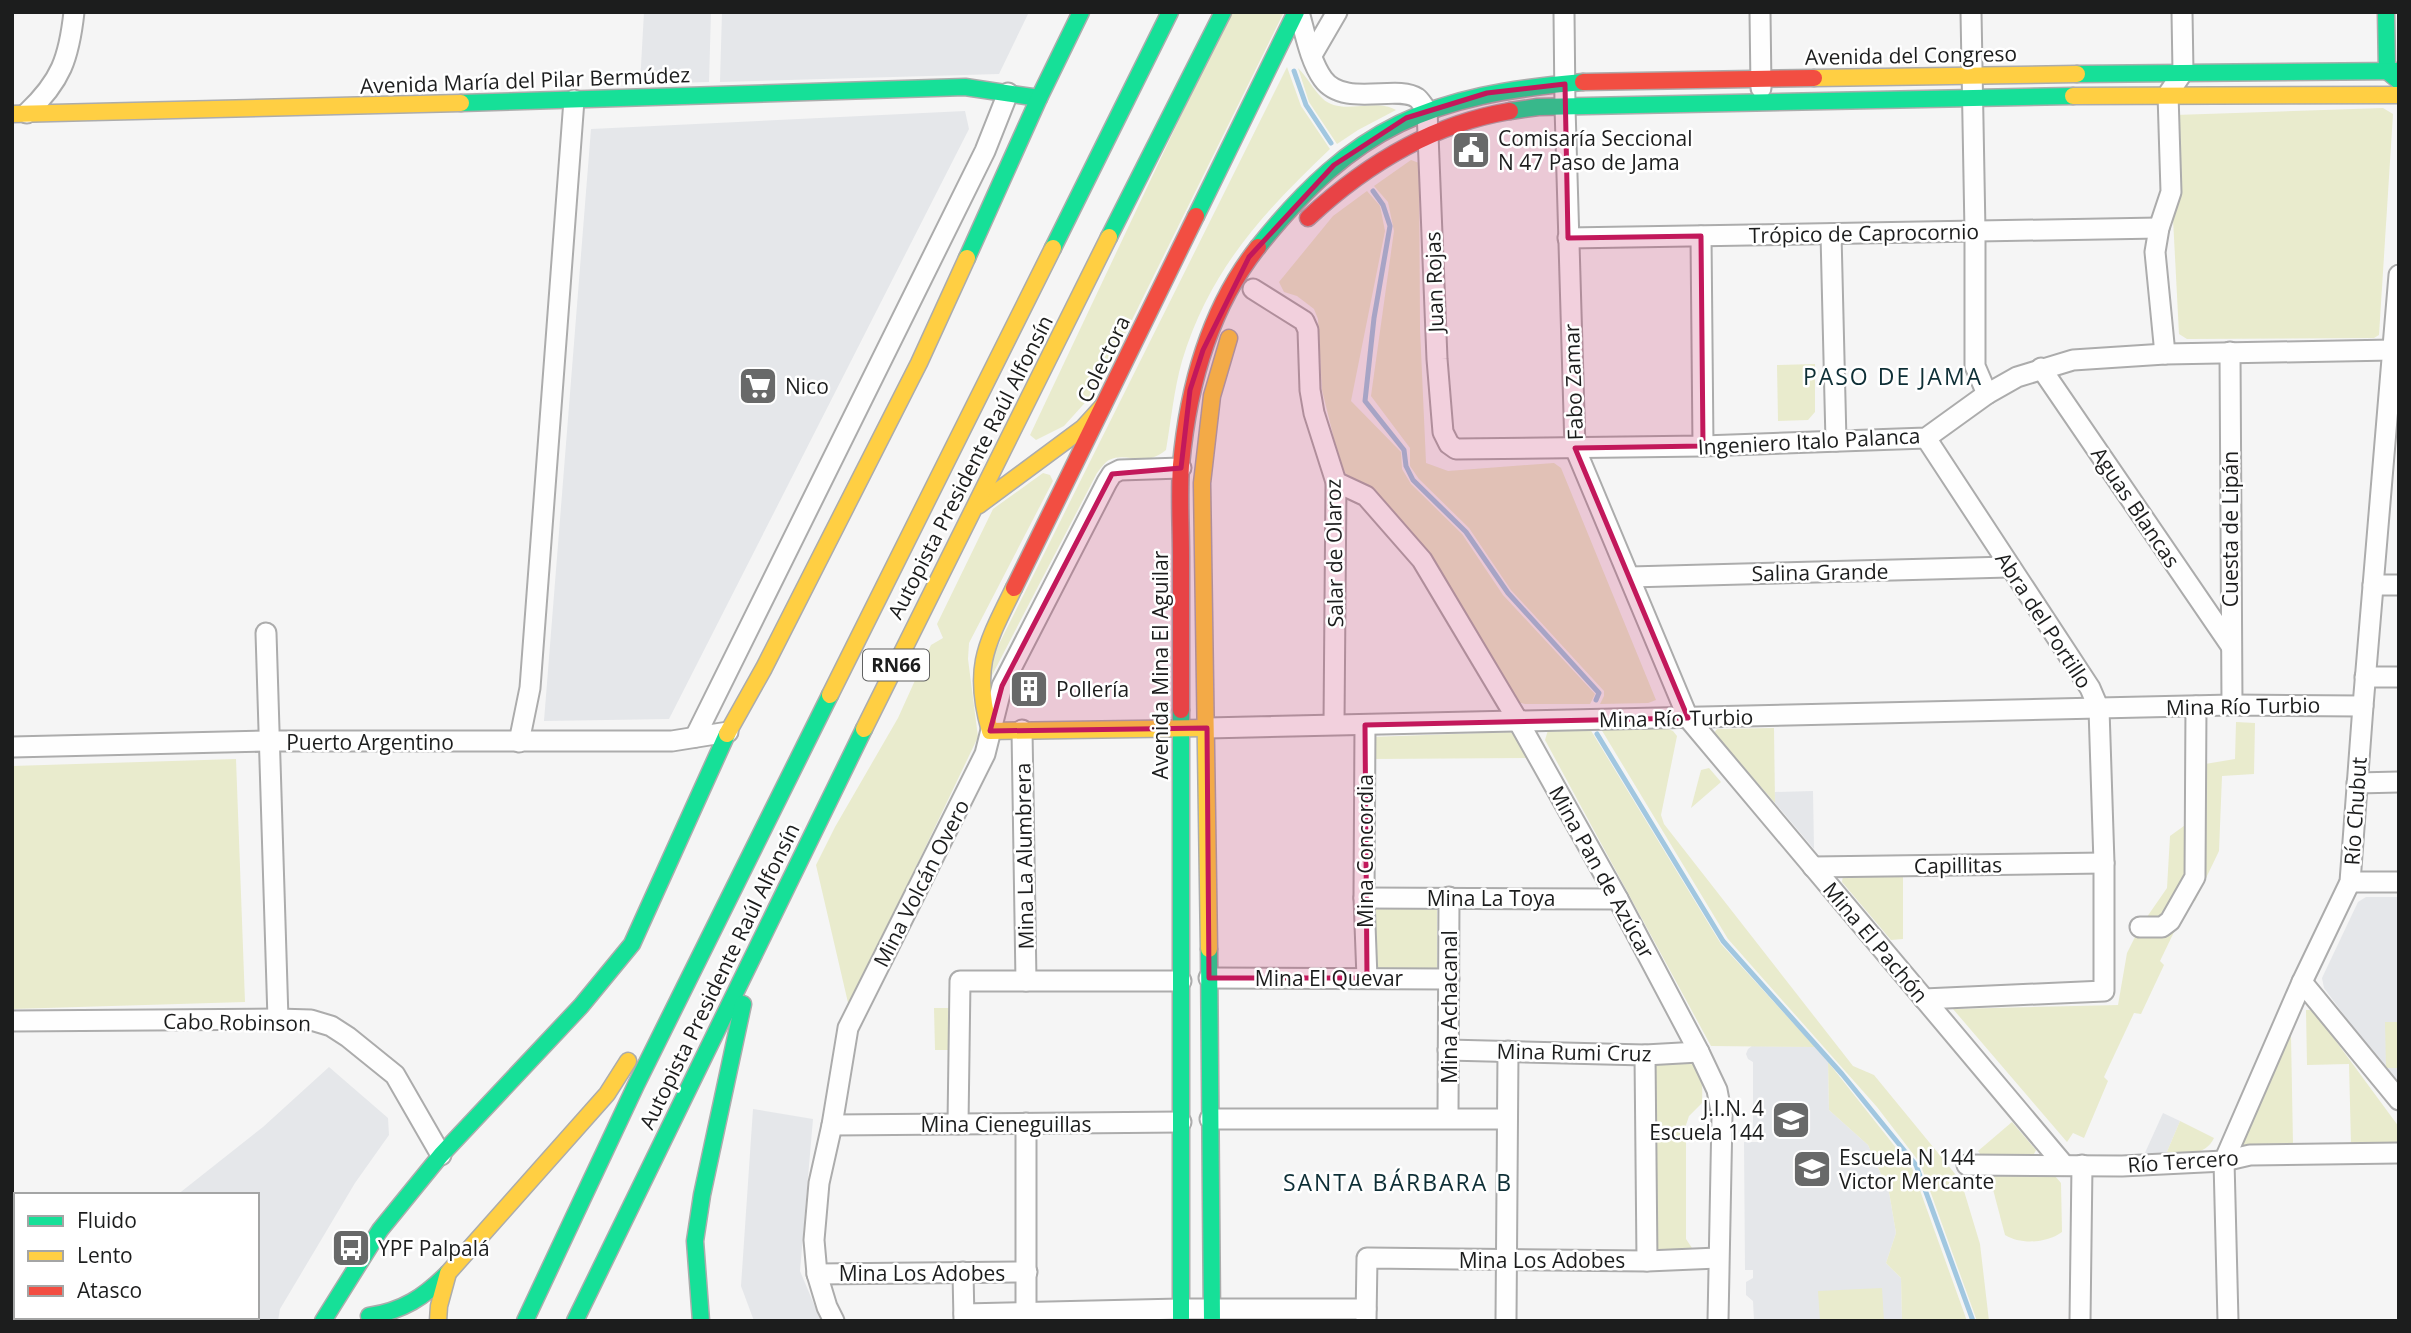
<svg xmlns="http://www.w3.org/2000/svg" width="2411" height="1333" viewBox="0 0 2411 1333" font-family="'Open Sans',sans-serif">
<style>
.built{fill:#e5e7ea}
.green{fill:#e9ebcd}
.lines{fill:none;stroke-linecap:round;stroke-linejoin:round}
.stream{stroke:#a1c7e0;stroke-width:5}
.street-casing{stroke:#acacac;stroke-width:23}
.fast-casing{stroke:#acacac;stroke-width:19}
.slow-casing{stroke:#acacac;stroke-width:19}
.jam-casing{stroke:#acacac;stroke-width:19}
.street{stroke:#fefefe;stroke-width:19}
.fast{stroke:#16e098;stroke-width:16}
.slow{stroke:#ffcf43;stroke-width:16}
.jam{stroke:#f24e42;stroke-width:16}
.marked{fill:#c2185b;fill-opacity:0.2;stroke:#c2185b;stroke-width:5;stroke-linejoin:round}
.labels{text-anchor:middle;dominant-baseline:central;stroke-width:5;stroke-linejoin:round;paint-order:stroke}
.shield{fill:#fff;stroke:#606161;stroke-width:2}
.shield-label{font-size:19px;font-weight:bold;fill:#1c1d1d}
.street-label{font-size:21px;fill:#1c1d1d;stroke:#fff}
.poi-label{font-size:21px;fill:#1c1d1d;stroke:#fff;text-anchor:start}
.neighbourhood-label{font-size:23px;letter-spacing:2px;fill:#0e2f36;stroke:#fff}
</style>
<rect width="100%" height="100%" fill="#f5f5f5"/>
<g class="built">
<path d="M644,12H711L709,82L640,84Z"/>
<path d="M722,12H1029L999,74L720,82Z"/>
<path d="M965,111L969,129L669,719L544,721L591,129Z"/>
<path d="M1813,791L1814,849L1775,803V792Z"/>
<path d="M2366,897H2399V1089L2324,988L2322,978L2358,902Z"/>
<path d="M1752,1046L1815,1047L1828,1062L1829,1110L1868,1145L1889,1192L1896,1233L1886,1263L1901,1278L1902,1321H1754L1753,1301L1746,1295V1282L1753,1278V1270H1745L1744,1142H1758V1135L1753,1134V1062L1748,1059L1746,1054L1748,1049Z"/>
<path d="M329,1067L388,1118L389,1135L355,1183L280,1309L278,1321H137L138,1317H257V1195H177L263,1127Z"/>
<path d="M753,1109L813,1119L800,1271L821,1321H754L741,1286Z"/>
<path d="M2163,1113L2180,1121L2166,1154L2144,1155Z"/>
</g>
<g class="green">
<path d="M1230,12H1284L1127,330L1092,395L1064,426L1036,440L1030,435Z"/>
<path d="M1287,67L1301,106L1330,149C1263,213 1210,269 1182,361C1174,389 1171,421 1166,450C1143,469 1128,451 1109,460C1104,463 1100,469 1097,473L987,685L988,666Z"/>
<path d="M1298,68C1307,77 1313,89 1322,98C1341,117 1373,97 1396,110L1358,130L1337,144L1309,102Z"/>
<path d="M2383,108L2393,114L2379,335L2374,338L2187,339L2179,334L2168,122L2175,115Z"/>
<path d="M1411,160L1419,163L1420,329L1426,463L1448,471L1554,463L1561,468L1656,700L1648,703L1600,704L1604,696V691L1511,590L1469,528L1419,479L1410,466V448L1371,396L1394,231L1388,202L1374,186Z"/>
<path d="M1367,191L1380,206L1385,231L1351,401L1401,452L1402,469L1411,484L1462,534L1503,595L1595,694L1590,704H1525L1514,701L1341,467L1322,390L1318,319L1314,309L1297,296L1284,292L1279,282L1333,216Z"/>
<path d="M1815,364V412L1808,420L1778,421L1777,365Z"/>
<path d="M1043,473L1050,475L1053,481L969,643L968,659L978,737L849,1007L816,865L835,827L898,718L931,645L943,638L937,624L993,509Z"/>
<path d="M2236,722L2255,723L2254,774L2222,776L2219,851L2195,901L2190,899L2160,961L2164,965L2141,1014L2134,1013L2104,1077L2108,1081L2084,1138L2073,1133L2067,1142L1953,1009L2118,1005L2127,953L2140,927L2167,888L2170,836L2195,818L2200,784L2205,764L2235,759Z"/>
<path d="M1666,728L1673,731L1677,736L1661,815L1664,824L1853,1066L1874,1075L1961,1181L1980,1244L1989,1321H1977L1920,1163L1877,1107L1728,939L1601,729Z"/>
<path d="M1774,728L1775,803L1714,733L1717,729Z"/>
<path d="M1590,729L1721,944L1815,1047L1711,1046L1545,740L1548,730Z"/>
<path d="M1510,732L1515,735L1527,758L1371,759V737Z"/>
<path d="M236,759L245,1002L12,1009V766Z"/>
<path d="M1709,768L1721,782L1691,808L1701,770Z"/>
<path d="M1843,875H1903V939L1891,940L1842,882Z"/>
<path d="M1369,901L1437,903V971H1370Z"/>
<path d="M934,1008H952L953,1050H935Z"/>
<path d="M2306,1010H2313L2399,1127V1143L2351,1144L2349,1064L2307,1065Z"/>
<path d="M2385,1022H2399V1068H2386Z"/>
<path d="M2291,1035L2293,1145L2244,1146L2241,1142Z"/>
<path d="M1651,1060H1689C1703,1072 1703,1086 1702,1103L1689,1116L1686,1125V1239L1694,1251H1652Z"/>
<path d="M1828,1062L1912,1168L1967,1321H1902L1901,1278L1886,1263L1896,1233L1889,1192L1868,1145L1829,1110Z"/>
<path d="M2180,1121L2214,1138C2205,1157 2186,1152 2166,1154Z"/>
<path d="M2012,1122L2036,1150L2032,1158L1981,1155L1978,1151Z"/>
<path d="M1994,1173L2055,1176L2061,1183L2062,1232C2047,1243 2021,1245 2005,1235L1990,1178Z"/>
<path d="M1882,1288L1884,1321H1820L1818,1291Z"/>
</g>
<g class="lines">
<g class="stream">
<path d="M1294,71L1306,105L1331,143"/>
<path d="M1373,191L1383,205L1390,226L1374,318L1365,401L1404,450L1406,466L1413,480L1466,532L1508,593L1599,693L1596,700"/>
<path d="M1597,734L1723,941L1842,1074L1916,1165L1973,1321"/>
</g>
<g class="street-casing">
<g id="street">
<path d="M1299,12C1305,33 1310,61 1323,79C1344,108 1397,84 1417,98C1420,100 1424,107 1427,110L1437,359L1443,432L1449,444L1456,449L1703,446L1926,438L1987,394L2017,377L2073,360L2165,354L2393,350"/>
<path d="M1564,12L1565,107L1575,448L1688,718L2064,1165"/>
<path d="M1760,12L1761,88"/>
<path d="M1971,12L1975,232V366L1987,394"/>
<path d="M1312,55L1337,12"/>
<path d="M27,113C61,81 69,58 74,12"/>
<path d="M1831,234L1836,441"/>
<path d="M1701,236L1703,446"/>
<path d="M1568,238L2159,228"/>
<path d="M1253,289L1304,321L1308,330L1310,390L1314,413L1336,482L1334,724"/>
<path d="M2230,352L2232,705"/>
<path d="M2165,354L2155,252L2159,228L2171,192L2168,94L2183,72L2182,12"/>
<path d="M2041,368L2231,646"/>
<path d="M1336,482L1366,496L1422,560L1517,719L1618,899L1699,1052L1717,1090L1722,1116L1718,1321"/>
<path d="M1630,577L2009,567"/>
<path d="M2373,585H2399"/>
<path d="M266,633L278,1019"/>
<path d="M2365,677H2399"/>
<path d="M1365,725L1364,898L1367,978"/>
<path d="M1207,728L2232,705L2363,706"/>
<path d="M1022,730L1026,981"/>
<path d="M695,737L985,151L1008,93"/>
<path d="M519,742L530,688L574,100"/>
<path d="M12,747L270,741H672L728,732"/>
<path d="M2357,783L2399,782"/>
<path d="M1813,867L2104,863"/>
<path d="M2350,882H2399"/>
<path d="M1364,898L1618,899"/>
<path d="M2140,927H2162L2170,921L2195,877L2196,706"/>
<path d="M1209,978L1449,979"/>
<path d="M2302,982L2399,1100"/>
<path d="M1924,999L2104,991V863L2099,709L2090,688L1926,438"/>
<path d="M12,1021L278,1019L311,1020L331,1026L348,1037L395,1075L441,1155"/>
<path d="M1448,1050L1645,1055L1699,1052"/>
<path d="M1645,1055L1647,1261"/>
<path d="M1448,1117L1449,897"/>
<path d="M1210,1119H1506"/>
<path d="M958,1124L960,981H1181"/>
<path d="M832,1125L1181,1122"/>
<path d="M1967,1165L2122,1166L2224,1161L2250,1155L2399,1153"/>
<path d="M963,1272L964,1321"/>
<path d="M817,1274L1027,1272"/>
<path d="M12,1282L16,1283"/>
<path d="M964,1314L1180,1309H1366"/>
<path d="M1026,1314V1123"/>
<path d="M88,1317L95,1321"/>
<path d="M834,1321L827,1307L817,1274L814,1240L819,1183L832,1125L848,1028L985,754L1002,686L1107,482L1112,474L1120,470L1181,468"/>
<path d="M1366,1321L1367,1258L1647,1261L1718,1258"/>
<path d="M1506,1321L1508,1051"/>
<path d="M2080,1321L2082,1165"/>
<path d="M2228,1321L2224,1161L2302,982L2350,882L2363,706L2399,275"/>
</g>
</g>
<g class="fast-casing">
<g id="fast">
<path d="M2386,12L2387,71L2399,81"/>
<path d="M2077,74L2399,71"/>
<path d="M461,103L965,87L1039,98"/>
<path d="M1510,111L1538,107L2073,96"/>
<path d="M1196,216L1296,12"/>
<path d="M1109,237L1223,12"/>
<path d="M1258,247C1355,125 1430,95 1583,82"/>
<path d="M1053,248L1170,12"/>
<path d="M967,258L1039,98L1081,12"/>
<path d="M1181,710V1321"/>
<path d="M1209,949L1212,1321"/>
<path d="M323,1321L380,1230L441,1155L581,1006L632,944L727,734"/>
<path d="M372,1321L369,1316C403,1311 424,1297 448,1273"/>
<path d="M525,1321L636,1085L830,695"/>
<path d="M575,1321L864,729"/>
<path d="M701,1321L695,1241L702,1195L743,1004"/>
</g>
</g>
<g class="slow-casing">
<g id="slow">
<path d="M1814,78L2077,74"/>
<path d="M2073,96L2399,95"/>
<path d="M12,114L461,103"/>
<path d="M979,505L1083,428L1103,406"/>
<path d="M1014,588C986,645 972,667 990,731L1204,728"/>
<path d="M830,695L1053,248"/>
<path d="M864,729L1109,237"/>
<path d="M727,734L764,668L919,363L967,258"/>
<path d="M1209,949L1202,483L1212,396L1229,338"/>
<path d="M438,1321L439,1306L448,1273L607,1094L628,1061"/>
</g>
</g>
<g class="jam-casing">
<g id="jam">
<path d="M1583,82L1814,78"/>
<path d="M1308,218C1365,165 1432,124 1510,111"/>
<path d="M1014,588L1196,216"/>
<path d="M1181,710C1181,659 1181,607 1181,556C1181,526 1179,495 1181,465C1188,387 1209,309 1258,247"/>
</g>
</g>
<use href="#street" class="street"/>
<use href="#fast" class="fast"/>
<use href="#slow" class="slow"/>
<use href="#jam" class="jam"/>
</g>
<path class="marked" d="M1565,84L1568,238L1701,236L1703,446L1575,448L1688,718L1365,725L1367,978H1209L1207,728L990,731L1002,686L1112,474L1181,468L1190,390L1203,350L1249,257L1334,165L1406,118L1487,93Z"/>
<defs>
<g id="civic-square" transform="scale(2.0125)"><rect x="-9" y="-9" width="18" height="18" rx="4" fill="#686969" stroke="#fff"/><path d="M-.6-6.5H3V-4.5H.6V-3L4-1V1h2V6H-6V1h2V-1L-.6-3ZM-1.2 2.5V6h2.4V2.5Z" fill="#fff"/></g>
<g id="supermarket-square" transform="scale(2.0125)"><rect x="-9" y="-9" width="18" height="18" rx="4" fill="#686969" stroke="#fff"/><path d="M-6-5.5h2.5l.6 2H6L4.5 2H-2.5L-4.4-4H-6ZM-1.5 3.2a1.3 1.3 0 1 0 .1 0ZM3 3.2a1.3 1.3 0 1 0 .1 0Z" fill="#fff"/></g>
<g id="building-square" transform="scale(2.0125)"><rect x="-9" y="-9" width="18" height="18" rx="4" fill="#686969" stroke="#fff"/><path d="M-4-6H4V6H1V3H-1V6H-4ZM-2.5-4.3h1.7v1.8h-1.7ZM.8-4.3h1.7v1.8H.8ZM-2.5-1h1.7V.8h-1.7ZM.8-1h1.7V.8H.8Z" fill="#fff"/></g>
<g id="school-square" transform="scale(2.0125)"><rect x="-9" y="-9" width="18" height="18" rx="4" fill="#686969" stroke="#fff"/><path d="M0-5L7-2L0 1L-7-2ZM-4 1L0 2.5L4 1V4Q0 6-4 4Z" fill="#fff"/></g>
<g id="bus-square" transform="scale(2.0125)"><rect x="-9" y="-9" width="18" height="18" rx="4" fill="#686969" stroke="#fff"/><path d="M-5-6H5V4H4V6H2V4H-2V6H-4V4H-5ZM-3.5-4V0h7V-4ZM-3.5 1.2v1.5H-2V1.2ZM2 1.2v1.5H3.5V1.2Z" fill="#fff"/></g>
</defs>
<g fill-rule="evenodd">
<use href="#civic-square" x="1471" y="150"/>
<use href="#supermarket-square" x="758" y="386"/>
<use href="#building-square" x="1029" y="689"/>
<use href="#school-square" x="1791" y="1120"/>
<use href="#school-square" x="1812" y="1169"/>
<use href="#bus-square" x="351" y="1248"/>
</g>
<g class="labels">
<rect class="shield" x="863" y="649.5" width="66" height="31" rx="5"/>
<g class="shield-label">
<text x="896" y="665">RN66</text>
</g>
<g class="street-label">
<text transform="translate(1911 55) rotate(-1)">Avenida del Congreso</text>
<text transform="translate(525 80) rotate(-2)">Avenida María del Pilar Bermúdez</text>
<text transform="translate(1864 233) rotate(-1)">Trópico de Caprocornio</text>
<text transform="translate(1434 282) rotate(-92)">Juan Rojas</text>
<text transform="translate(1103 359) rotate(-64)">Colectora</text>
<text transform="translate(1573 382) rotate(-92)">Fabo Zamar</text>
<text transform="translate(1809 441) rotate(-3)">Ingeniero Italo Palanca</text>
<text transform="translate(970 467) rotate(-63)">Autopista Presidente Raúl Alfonsín</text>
<text transform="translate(2136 507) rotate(56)">Aguas Blancas</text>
<text transform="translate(2230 529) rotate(-90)">Cuesta de Lipán</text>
<text transform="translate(1334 553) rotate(-91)">Salar de Olaroz</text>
<text transform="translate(1820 572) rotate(-1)">Salina Grande</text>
<text transform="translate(2044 620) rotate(57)">Abra del Portillo</text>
<text transform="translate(1160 665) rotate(-90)">Avenida Mina El Aguilar</text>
<text transform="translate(2243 706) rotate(-1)">Mina Río Turbio</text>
<text transform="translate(1676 718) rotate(-1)">Mina Río Turbio</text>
<text x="370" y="742">Puerto Argentino</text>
<text transform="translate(2355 811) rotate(-86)">Río Chubut</text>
<text transform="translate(1365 851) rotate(-90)">Mina Concordia</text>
<text transform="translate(1024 856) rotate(-91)">Mina La Alumbrera</text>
<text transform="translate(1958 865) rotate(-1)">Capillitas</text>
<text transform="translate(1602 872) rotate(61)">Mina Pan de Azúcar</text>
<text transform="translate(921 883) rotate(-63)">Mina Volcán Overo</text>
<text x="1491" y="898">Mina La Toya</text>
<text transform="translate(1876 942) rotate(50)">Mina El Pachón</text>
<text transform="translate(719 976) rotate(-64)">Autopista Presidente Raúl Alfonsín</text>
<text x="1329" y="978">Mina El Quevar</text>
<text transform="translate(1449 1007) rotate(-90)">Mina Achacanal</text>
<text transform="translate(237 1022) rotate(1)">Cabo Robinson</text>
<text transform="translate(1574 1052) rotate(1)">Mina Rumi Cruz</text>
<text x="1006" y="1124">Mina Cieneguillas</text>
<text transform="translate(2183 1161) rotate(-4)">Río Tercero</text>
<text x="1542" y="1260">Mina Los Adobes</text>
<text x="922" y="1273">Mina Los Adobes</text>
</g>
<g class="poi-label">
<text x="1498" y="138">Comisaría Seccional<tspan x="1498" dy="24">N 47 Paso de Jama</tspan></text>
<text x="785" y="386">Nico</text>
<text x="1056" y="689">Pollería</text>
<text x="1764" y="1108" text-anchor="end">J.I.N. 4<tspan x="1764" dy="24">Escuela 144</tspan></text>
<text x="1839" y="1157">Escuela N 144<tspan x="1839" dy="24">Victor Mercante</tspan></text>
<text x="378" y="1248">YPF Palpalá</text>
</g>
<g class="neighbourhood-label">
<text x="1893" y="376">PASO DE JAMA</text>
<text x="1398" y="1182">SANTA BÁRBARA B</text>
</g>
</g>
<rect width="2411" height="1333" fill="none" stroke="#1c1d1d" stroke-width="28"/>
<rect x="14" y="1193" width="245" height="126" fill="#ffffff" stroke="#a4a5a5" stroke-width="2"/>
<rect x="28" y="1216" width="35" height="10" fill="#16e098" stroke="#a4a5a5" stroke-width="2"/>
<text x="77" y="1228" font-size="21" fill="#1c1d1d">Fluido</text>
<rect x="28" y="1251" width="35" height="10" fill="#ffcf43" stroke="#a4a5a5" stroke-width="2"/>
<text x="77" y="1263" font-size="21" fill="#1c1d1d">Lento</text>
<rect x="28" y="1286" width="35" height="10" fill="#f24e42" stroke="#a4a5a5" stroke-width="2"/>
<text x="77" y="1298" font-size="21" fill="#1c1d1d">Atasco</text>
</svg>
